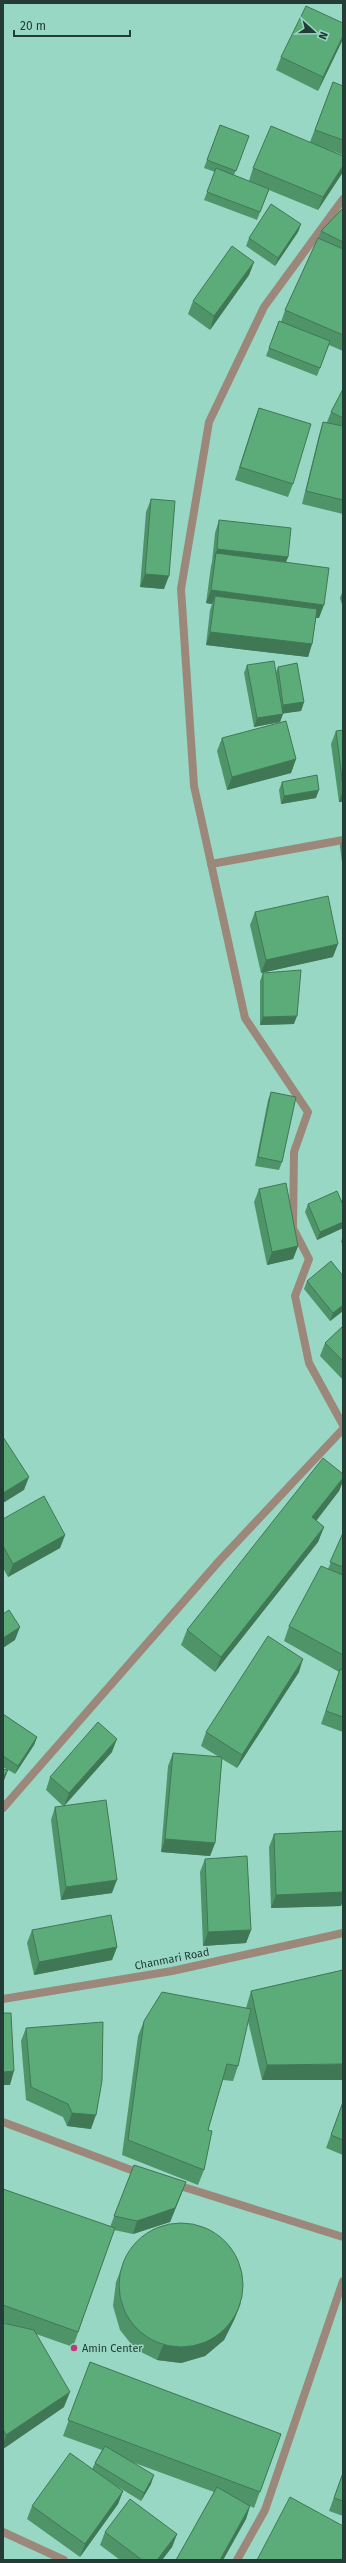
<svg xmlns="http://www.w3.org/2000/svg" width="346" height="2563" viewBox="0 0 346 2563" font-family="'Fira Sans',sans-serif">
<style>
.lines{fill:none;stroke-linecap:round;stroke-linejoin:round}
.minor{stroke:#9c887b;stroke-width:8}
.tertiary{stroke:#9c887b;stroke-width:8}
.wall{fill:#4f9469}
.shaded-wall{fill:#407855}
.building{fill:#5cac7a;stroke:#407855}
.poi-dot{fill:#bf397a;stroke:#99d7c5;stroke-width:1.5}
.labels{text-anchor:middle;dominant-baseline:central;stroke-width:3;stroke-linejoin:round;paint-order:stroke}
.street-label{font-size:11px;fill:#233c35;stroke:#99d7c5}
.poi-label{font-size:11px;fill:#233c35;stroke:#99d7c5;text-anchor:start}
</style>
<rect width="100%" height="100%" fill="#99d7c5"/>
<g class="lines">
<g class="minor">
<path d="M343,199L264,307L209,422L181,589L194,786L245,1018L308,1112L294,1152L293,1228L309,1259L295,1296L309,1363L343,1425"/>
<path d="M211,864L343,840"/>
<path d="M3,1808L220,1560L343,1429"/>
<path d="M3,2122L142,2174"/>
<path d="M174,2184L343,2237"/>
<path d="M3,2532L64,2560"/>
<path d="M237,2560L265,2510L343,2281"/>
</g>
<path class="tertiary" d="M3,1999L172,1971L343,1933"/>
</g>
<g class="wall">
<path d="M343,23V39L318,91L276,70L281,57Z"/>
<path d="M333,82L343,86V155L328,149L343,156V172L318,210L269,190L257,220L204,200L215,172L204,168L220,125L249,136L234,175L249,181L253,168L310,142Z"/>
<path d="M343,208V351L329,345L317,376L266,356L279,321L281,322L285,310L318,238L321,231Z"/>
<path d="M301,224L298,232L275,266L246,246L249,238Z"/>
<path d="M254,262L249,275L210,330L188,314L193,301Z"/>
<path d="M343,389V514L302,504L319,435L323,422H327L331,412Z"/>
<path d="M259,408L293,484L288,497L235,480L254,421Z"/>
<path d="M151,499L164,589L140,587L146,512Z"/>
<path d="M219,520L288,557L286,562L319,618H316L312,644L308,657L206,645L210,610L212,604L206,603L211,566L212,562L215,533Z"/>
<path d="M343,590V608L340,598Z"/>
<path d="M247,665L276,672L278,667L304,702L301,711L283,713L280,722L254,727L244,673Z"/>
<path d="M343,730V802H339L331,744L336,731Z"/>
<path d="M222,738L296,759L291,773L227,790L217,751Z"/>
<path d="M282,782L316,798L281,804L279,790Z"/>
<path d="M343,837V871L340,846Z"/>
<path d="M255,912L333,957L261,973L250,925Z"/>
<path d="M263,973L294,1024L260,1025V981Z"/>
<path d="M271,1092L282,1162L279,1170L255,1166L268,1100Z"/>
<path d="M259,1189L298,1246L293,1259L267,1265L254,1202Z"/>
<path d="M308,1204L343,1205V1228L317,1240L305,1212Z"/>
<path d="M343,1235V1244L341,1242Z"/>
<path d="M343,1276V1311L330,1321L304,1289L307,1281Z"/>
<path d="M343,1326V1380L320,1356L325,1343Z"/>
<path d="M343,1474V1481L339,1491L316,1520L324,1527L318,1542L215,1672L181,1645L187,1630Z"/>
<path d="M3,1519L65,1535L60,1548L8,1577L3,1568Z"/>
<path d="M343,1533V1732L321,1724L339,1672L284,1641L289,1626L328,1569Z"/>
<path d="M299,1672L237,1768L222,1759L215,1843L210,1856L161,1852L168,1766L173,1753L219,1757L201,1746L206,1732Z"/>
<path d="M3,1714L37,1737L34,1745L15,1774L3,1767Z"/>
<path d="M112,1752L65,1805L112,1893L61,1900L51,1820L55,1807L63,1806L46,1790L50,1777Z"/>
<path d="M343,1831V1899L341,1906L271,1908L269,1847L274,1834Z"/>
<path d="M205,1859L251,1930L246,1943L203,1946L200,1872Z"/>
<path d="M32,1930L117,1947L112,1960L34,1975L27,1943Z"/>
<path d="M343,1970L262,2080L248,2021L238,2066L233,2081L223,2080L208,2130L204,2170L198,2185L122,2155L138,2036L144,2021L246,2008L251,1991Z"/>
<path d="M26,2028L91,2129L67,2126L63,2117L26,2100L21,2041Z"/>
<path d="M343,2102V2155L326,2148Z"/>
<path d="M134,2165L186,2182L181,2195L170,2222L133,2234L114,2230L73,2347L36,2334L64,2407L3,2449V2323L8,2324L3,2322V2189L110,2227Z"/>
<path d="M122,2267L235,2318L224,2340L205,2356L181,2363L157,2360L135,2349L120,2330L113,2306L116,2282Z"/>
<path d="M90,2362L281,2434L254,2508L250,2506L246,2519L223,2560H176L214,2492L129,2461L151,2484L141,2501L115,2485L123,2491L118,2504L80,2557L27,2519L32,2506L92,2469L95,2463L102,2450L63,2436Z"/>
<path d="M343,2472V2516L329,2511Z"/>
<path d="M105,2532L177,2534L172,2547L162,2560H120L100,2545Z"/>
</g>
<g class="shaded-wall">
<path d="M343,36V39L318,91L323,77Z"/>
<path d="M343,166V172L318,210L323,197Z"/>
<path d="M301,224L298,232L275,266L278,258Z"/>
<path d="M254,262L249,275L210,330L214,316Z"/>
<path d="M217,549L288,557L283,570L216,553L212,562Z"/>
<path d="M145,574L169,576L164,589L140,587Z"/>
<path d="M211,590L324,605L319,618L214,604L215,596L212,604L206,603Z"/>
<path d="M210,632L312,644L308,657L206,645Z"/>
<path d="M304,702L301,711L280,714L283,705Z"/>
<path d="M283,714L280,722L254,727L257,718Z"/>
<path d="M296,759L291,773L227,790L232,777Z"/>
<path d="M319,790L316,798L281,804L284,796Z"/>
<path d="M343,790V802H339Z"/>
<path d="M338,944L333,957L261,973L266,960Z"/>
<path d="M297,1016L294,1024L260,1025L263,1017Z"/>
<path d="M343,1222V1228L317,1240L320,1232Z"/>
<path d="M298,1246L293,1259L267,1265L272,1252Z"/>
<path d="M343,1305V1311L330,1321L333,1313Z"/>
<path d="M29,1477L24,1490L3,1503V1493Z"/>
<path d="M343,1478V1481L339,1491L307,1533L312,1517Z"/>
<path d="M324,1527L318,1542L215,1672L221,1657Z"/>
<path d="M65,1535L60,1548L8,1577L13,1564Z"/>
<path d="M20,1627L15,1640L3,1648V1638Z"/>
<path d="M303,1659L299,1672L237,1768L242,1755Z"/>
<path d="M37,1737L34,1745L15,1774L18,1766Z"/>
<path d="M117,1739L112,1752L64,1806L69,1793Z"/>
<path d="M8,1770L3,1783V1784V1777Z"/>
<path d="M165,1839L215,1843L210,1856L161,1852Z"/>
<path d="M117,1880L112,1893L61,1900L66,1887Z"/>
<path d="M343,1892V1899L341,1906L271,1908L276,1895Z"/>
<path d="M251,1930L246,1943L203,1946L208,1932Z"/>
<path d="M117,1947L112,1960L34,1975L39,1962Z"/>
<path d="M343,2064V2080H262L267,2065Z"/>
<path d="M14,2071L10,2085H3V2072Z"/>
<path d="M72,2113L96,2115L91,2129L67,2126Z"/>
<path d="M186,2182L181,2195L170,2222L133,2234L137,2221Z"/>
<path d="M241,2303L235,2318L224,2340L205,2356L181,2363L157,2360L163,2345Z"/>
<path d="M70,2392L64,2407L3,2449V2444L6,2435Z"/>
<path d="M154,2475L151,2484L141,2501L144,2493Z"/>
<path d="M123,2491L118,2504L80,2557L85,2544Z"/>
<path d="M250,2506L246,2519L223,2560H220Z"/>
<path d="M177,2534L172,2547L162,2560H157Z"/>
</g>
<g class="building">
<path d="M306,6L343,23V36L323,77L281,57Z"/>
<path d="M333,82L343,86V140L315,130Z"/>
<path d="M220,125L249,136L236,171L207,160Z"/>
<path d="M271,126L343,156V166L323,197L253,168Z"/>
<path d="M216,168L269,189L260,212L207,192Z"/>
<path d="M271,204L301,224L278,258L249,238Z"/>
<path d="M343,208V242L321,231Z"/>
<path d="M318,238L343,249V335L285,310Z"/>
<path d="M232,246L254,262L214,316L193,301Z"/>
<path d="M279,321L330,341L320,368L269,348Z"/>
<path d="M343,389V418L331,412Z"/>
<path d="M259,408L311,424L293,484L240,467Z"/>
<path d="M323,422L343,426V500L306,491Z"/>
<path d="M151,499L175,501L169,576L145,574Z"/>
<path d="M219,520L291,528L288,557L217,549Z"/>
<path d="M216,553L329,568L324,605L211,590Z"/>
<path d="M215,596L317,609L312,644L210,632Z"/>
<path d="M274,661L283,714L257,718L247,665Z"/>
<path d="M297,663L304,702L283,705L278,667Z"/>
<path d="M286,721L296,759L232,777L222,738Z"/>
<path d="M343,730V787L336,731Z"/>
<path d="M317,775L319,790L284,796L282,782Z"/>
<path d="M328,896L338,944L266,960L255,912Z"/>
<path d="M301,970L297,1016L263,1017V973Z"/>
<path d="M271,1092L296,1097L282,1162L258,1157Z"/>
<path d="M286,1183L298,1246L272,1252L259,1189Z"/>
<path d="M337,1191L343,1205V1222L320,1232L308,1204Z"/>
<path d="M331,1261L343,1276V1305L333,1313L307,1281Z"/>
<path d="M343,1326V1361L325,1343Z"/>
<path d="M3,1437L29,1477L3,1493Z"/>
<path d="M323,1458L343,1474V1478L312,1517L324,1527L221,1657L187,1630Z"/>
<path d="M44,1496L65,1535L13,1564L3,1546V1519Z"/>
<path d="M343,1533V1567L330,1562Z"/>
<path d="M321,1566L343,1575V1655L289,1626Z"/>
<path d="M9,1610L20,1627L3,1638V1614Z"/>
<path d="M268,1636L303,1659L242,1755L206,1732Z"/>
<path d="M340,1669L343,1670V1717L326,1711Z"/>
<path d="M3,1714L37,1737L18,1766L3,1756Z"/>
<path d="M98,1722L117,1739L69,1793L50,1777Z"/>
<path d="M173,1753L222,1757L215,1843L165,1839Z"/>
<path d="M3,1769L8,1770L3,1777Z"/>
<path d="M106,1800L117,1880L66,1887L55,1807Z"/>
<path d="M343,1831V1892L276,1895L274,1834Z"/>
<path d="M247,1856L251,1930L208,1932L205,1859Z"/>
<path d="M111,1915L117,1947L39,1962L32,1930Z"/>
<path d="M343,1970V2064L267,2065L251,1991Z"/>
<path d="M162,1992L251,2009L238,2066L227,2064L208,2130L212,2131L204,2170L128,2140L144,2021Z"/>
<path d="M3,2013H11L14,2071L3,2072Z"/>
<path d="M103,2022L102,2081L96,2115L72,2113L68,2104L31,2087L26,2028Z"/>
<path d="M343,2102V2140L331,2135Z"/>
<path d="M134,2165L186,2182L175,2208L137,2221L114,2216Z"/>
<path d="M3,2189L115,2228L78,2332L3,2305Z"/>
<circle cx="181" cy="2285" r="62"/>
<path d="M3,2323L34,2330L70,2392L6,2435L3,2429Z"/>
<path d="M90,2362L281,2434L260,2492L68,2420Z"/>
<path d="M105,2446L154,2475L144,2493L95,2463Z"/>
<path d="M70,2453L123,2491L85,2544L32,2506Z"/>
<path d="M343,2473V2501L334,2498Z"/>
<path d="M217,2487L250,2506L220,2560H176Z"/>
<path d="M290,2497L343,2526V2560H257Z"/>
<path d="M130,2499L177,2534L157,2560H142L105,2532Z"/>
</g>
<circle class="poi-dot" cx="74" cy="2348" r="4"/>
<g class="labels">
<g class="street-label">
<text transform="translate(172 1959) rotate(-11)">Chanmari Road</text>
</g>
<g class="poi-label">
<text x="82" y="2348">Amin Center</text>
</g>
</g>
<rect width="346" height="2563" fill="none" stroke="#233c35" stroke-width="8"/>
<g transform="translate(314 32) rotate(111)" stroke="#99d7c5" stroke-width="3" paint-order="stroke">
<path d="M0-3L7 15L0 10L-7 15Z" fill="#233c35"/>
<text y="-6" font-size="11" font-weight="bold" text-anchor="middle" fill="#233c35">N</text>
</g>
<path d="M14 30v6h116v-6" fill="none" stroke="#233c35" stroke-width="2"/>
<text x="20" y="30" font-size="12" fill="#233c35" stroke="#99d7c5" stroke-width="3" paint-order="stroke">20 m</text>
</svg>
